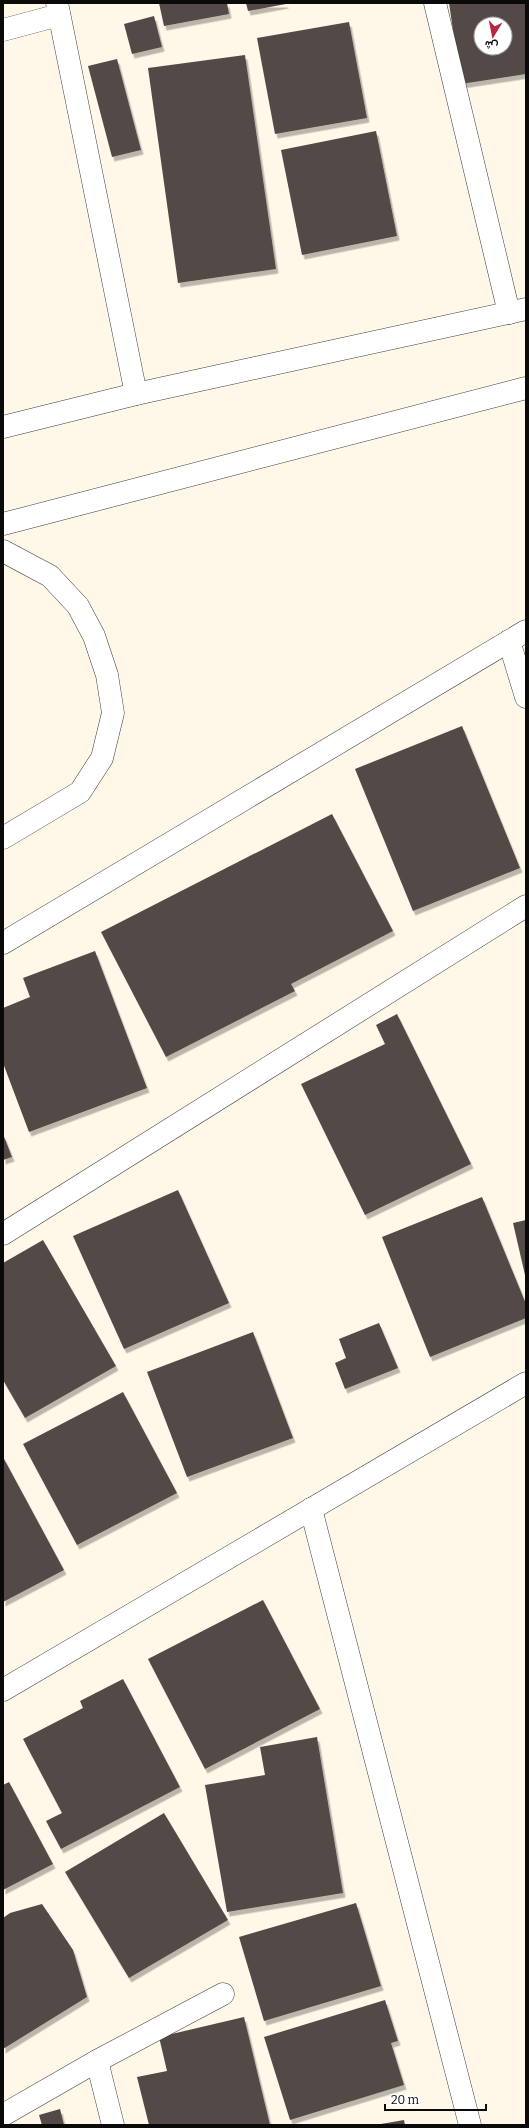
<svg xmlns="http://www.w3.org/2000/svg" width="529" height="2128" viewBox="0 0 529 2128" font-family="Bitter,Vazirmatn,serif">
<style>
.building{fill:#534a47;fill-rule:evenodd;filter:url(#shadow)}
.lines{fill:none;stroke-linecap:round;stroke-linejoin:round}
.minor-casing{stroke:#3d3d3d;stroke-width:23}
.minor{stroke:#fff;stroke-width:22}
</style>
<defs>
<filter id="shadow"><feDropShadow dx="2.5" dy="4.5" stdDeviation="0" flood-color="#0004"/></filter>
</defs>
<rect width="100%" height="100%" fill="#fff7e8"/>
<g class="building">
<path d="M159,3H227L229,14L164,26Z"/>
<path d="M246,3H286V4L248,11Z"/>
<path d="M449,3H526V74L461,84ZM481,24H505V48H481Z"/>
<path d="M154,16L162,47L132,54L124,24Z"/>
<path d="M349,22L367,118L275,134L257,38Z"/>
<path d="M245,55L276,269L178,283L148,68Z"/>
<path d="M117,59L141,150L112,157L88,66Z"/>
<path d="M376,131L397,236L302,255L281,150Z"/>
<path d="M462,726L520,868L413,911L355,769Z"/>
<path d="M332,814L393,931L291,984L295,991L166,1057L101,932Z"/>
<path d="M95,951L147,1088L29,1132L3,1063V1008L30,997L23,978Z"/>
<path d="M397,1014L471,1164L365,1215L301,1084L385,1044L376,1025Z"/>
<path d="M3,1134L12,1157L3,1160Z"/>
<path d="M178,1190L229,1303L124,1349L73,1236Z"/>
<path d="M482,1197L526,1304V1318L430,1357L382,1237Z"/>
<path d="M526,1220V1274L525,1275L513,1223Z"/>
<path d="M43,1240L116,1366L25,1418L3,1380V1263Z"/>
<path d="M379,1323L398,1368L345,1389L335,1363L346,1358L339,1339Z"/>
<path d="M253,1332L293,1438L187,1477L147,1372Z"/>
<path d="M123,1392L177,1493L77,1545L23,1444Z"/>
<path d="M3,1457L64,1570L3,1602Z"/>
<path d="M263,1600L320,1709L205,1769L148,1659Z"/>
<path d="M123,1679L180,1787L61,1849L46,1821L62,1813L23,1739L83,1708L80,1701Z"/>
<path d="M317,1737L343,1893L227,1912L205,1785L265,1775L260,1747Z"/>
<path d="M9,1782L53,1864L3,1890V1785Z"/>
<path d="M164,1813L228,1920L129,1978L65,1872Z"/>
<path d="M356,1903L381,1986L264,2021L239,1937Z"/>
<path d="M42,1904L73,1950L87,1997L3,2049V1918L10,1913Z"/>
<path d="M385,2000L398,2041L391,2043L404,2085L290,2120L264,2037Z"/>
<path d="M244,2017L270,2125H149L137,2077L167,2071L159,2037Z"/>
<path d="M60,2109L64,2125H42L39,2115Z"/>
<path d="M404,2120L405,2125H382L381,2124Z"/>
</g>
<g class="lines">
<g class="minor-casing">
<g id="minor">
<path d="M57,3L136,394"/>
<path d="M435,3L509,313"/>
<path d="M3,30L59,15"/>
<path d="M3,427L136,394L526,309"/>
<path d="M3,524L526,388"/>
<path d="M3,551L50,576L78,606L94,636L107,675L113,713L102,758L80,792L3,838"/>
<path d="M509,641L526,697"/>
<path d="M3,943L526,631"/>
<path d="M3,1234L526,906"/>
<path d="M311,1509L470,2125"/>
<path d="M3,1690L526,1383"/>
<path d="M97,2061L113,2125"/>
<path d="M3,2115L97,2061L223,1994"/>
</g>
</g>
<use href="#minor" class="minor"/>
</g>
<rect width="529" height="2128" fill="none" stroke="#0a0a0a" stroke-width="8"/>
<g transform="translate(493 36) rotate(190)"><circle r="19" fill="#ffffff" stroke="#9d9d9d"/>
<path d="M0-3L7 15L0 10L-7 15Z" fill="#b62740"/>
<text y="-6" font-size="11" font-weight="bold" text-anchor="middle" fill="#0a0a0a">ش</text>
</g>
<path d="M385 2104v6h101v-6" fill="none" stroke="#0a0a0a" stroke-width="2"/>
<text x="391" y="2104" font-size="12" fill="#0a0a0a" stroke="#ffffff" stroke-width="3" paint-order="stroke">20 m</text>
</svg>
